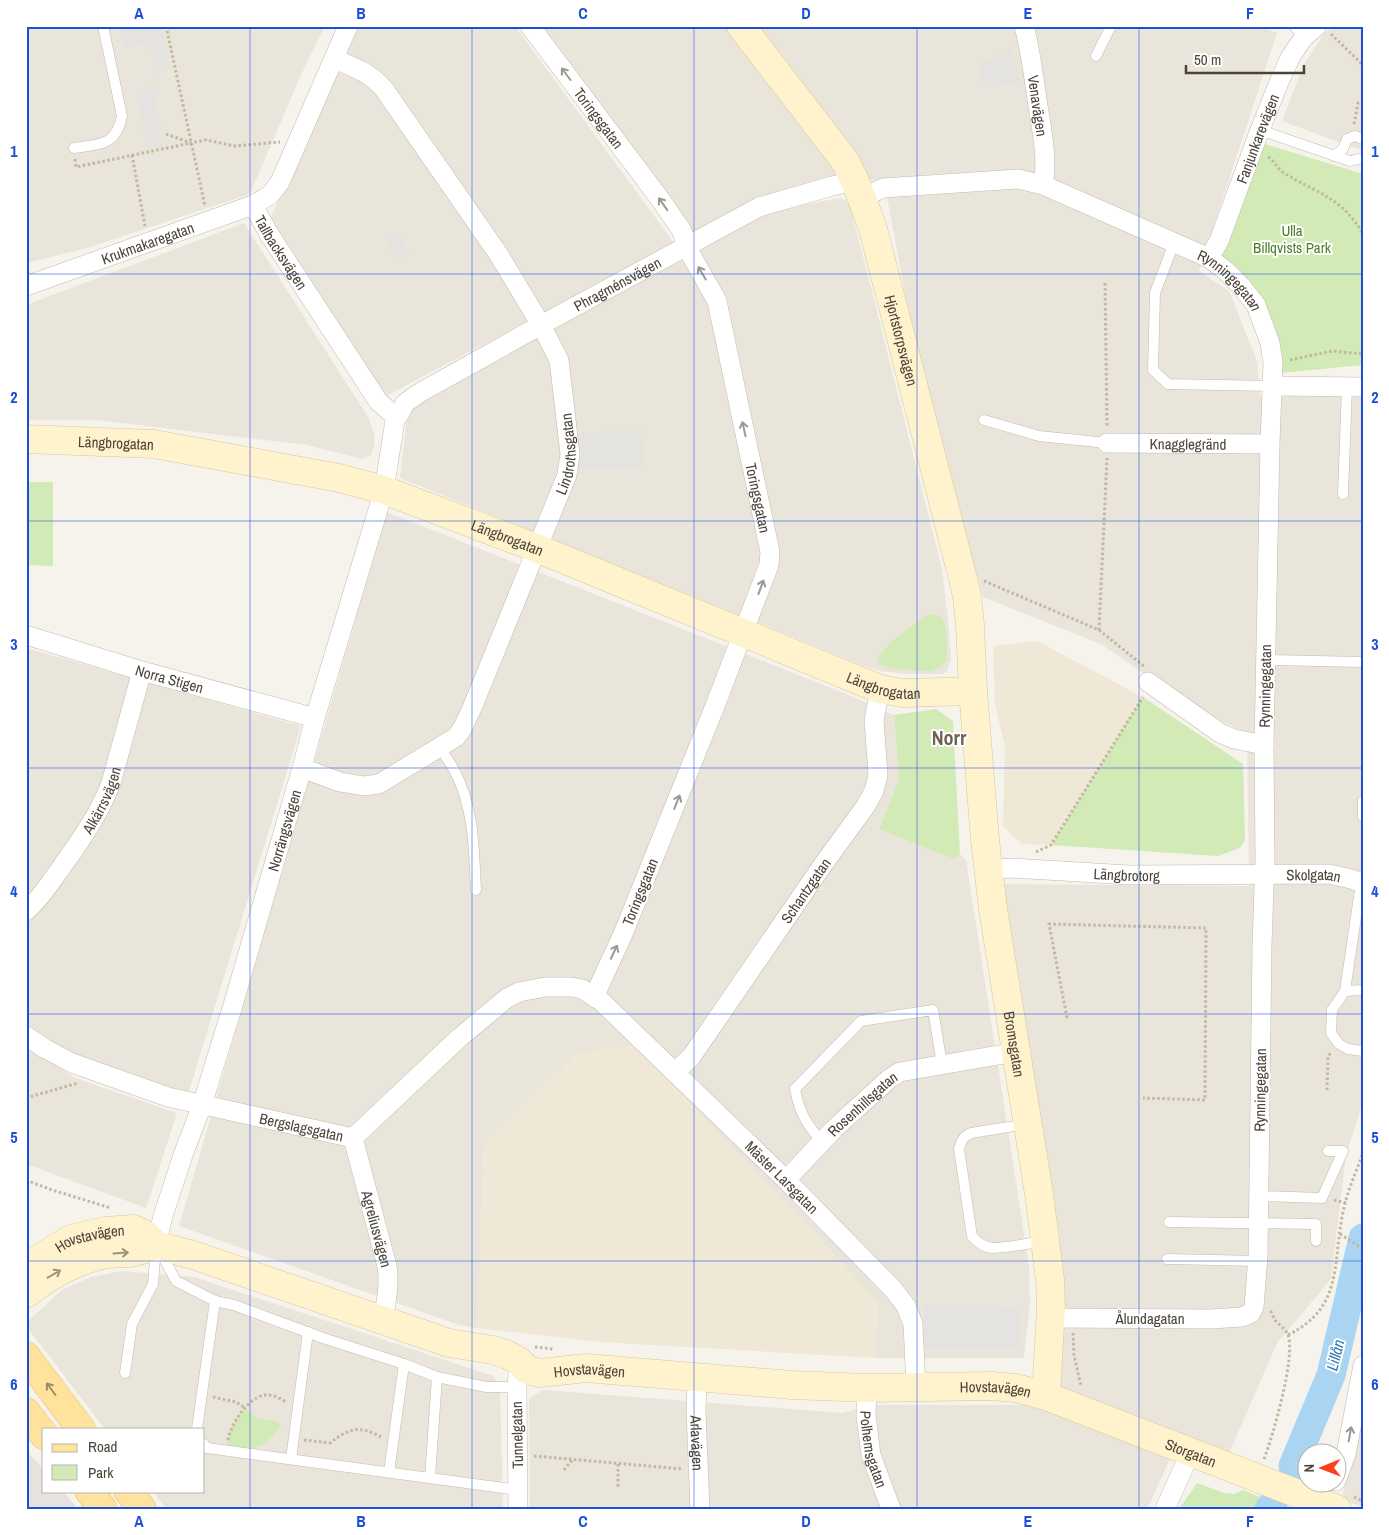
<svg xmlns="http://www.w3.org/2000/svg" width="1389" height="1535" viewBox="0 0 1389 1535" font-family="'Archivo Narrow',sans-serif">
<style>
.residential{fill:#eae5da}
.industrial{fill:#e6e2dd}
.education{fill:#efe8d6}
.green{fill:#d2eab5}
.parking{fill:#e5e3e0}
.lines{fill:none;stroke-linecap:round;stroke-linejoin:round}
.river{stroke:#a9d4f2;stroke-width:29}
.lane-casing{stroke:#c2bbae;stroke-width:11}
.street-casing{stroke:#c2bbae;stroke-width:20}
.secondary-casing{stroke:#d6c79b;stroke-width:29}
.primary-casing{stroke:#e6c16a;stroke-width:29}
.path{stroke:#c4b79f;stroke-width:3;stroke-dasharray:2.5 2.5;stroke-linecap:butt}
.lane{stroke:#fff;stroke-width:10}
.street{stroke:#fff;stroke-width:19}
.secondary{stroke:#fff3cd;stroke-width:28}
.primary{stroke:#ffe39c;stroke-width:28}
.oneway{stroke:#9c9892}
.oneway2{stroke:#9c937c}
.oneway3{stroke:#9c8c66}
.grid{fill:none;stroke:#1d4ed8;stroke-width:1;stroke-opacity:0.55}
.labels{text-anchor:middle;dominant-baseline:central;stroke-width:4;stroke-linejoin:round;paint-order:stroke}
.street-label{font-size:15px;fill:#4b4439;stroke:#fff}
.park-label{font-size:15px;fill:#4a7f2a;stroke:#fff}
.water-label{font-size:16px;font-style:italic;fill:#2e7ab2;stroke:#fff}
.district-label{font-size:20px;font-weight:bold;fill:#6e6250;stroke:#fff}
.neatline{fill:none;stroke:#1d4ed8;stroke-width:2}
.grid-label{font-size:16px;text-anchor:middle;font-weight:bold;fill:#1d4ed8}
</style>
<rect width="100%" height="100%" fill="#f6f3ec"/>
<g class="residential">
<path d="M26,26H325L300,77L250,194L84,249L26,263Z"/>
<path d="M359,26H515L674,243L386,396L269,221Z"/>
<path d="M534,26H1261L1277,33L1199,271L1229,291L1257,361L1260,395L1363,396V1102L1346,1155L1331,1279L1277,1343L1227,1458L1058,1390L1065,1304L1000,884L1249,886L1247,733L1194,708L1101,644L983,597L919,369L884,180H821L690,236Z"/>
<path d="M1337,26H1363V151L1282,121L1303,66L1324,33Z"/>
<path d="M842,198L850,205L942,569L948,619L951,659L947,672L942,674H908L880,671L862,665L400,478L407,417L419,401L774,209Z"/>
<path d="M244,223L368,417L374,433V446L371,455L362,459L307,445L96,420H26V305Z"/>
<path d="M387,512L854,697L894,715L899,779L879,828L954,859L960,854L966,860L1029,1266L1030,1305L1024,1358H874L878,1302L484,1144L478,1328L459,1325L179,1226Z"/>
<path d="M26,648L301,726L188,1094L65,1052L26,1027Z"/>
<path d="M26,1045L75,1078L177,1113L146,1208L26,1164Z"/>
<path d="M122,1271L194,1277L493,1376L500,1386L503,1509H166L153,1491H204V1429H105L26,1326V1323L62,1290L91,1277Z"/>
<path d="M544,1390L842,1413L874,1405H1032L1171,1457L1148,1507L1146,1509H530L529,1398Z"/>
<path d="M1363,1393V1507L1342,1499Z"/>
</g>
<path class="industrial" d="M26,1450L44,1470V1491H63L78,1509H26Z"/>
<g class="education">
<path d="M1037,641L1143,697L1051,845L1021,844L1003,826L1005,746L995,705L993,646Z"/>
<path d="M636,1045L878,1302L874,1358L600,1342L478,1328L484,1144L577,1053Z"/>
</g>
<g class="green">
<path d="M1252,140L1363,174V365L1281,373L1257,308L1215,252Z"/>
<path d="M26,482H53V566L26,565Z"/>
<path d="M934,614C951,617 946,647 947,661L939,667L931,671L893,669L881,665L877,661C885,642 912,627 928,615Z"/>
<path d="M1143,697L1243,764L1245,840L1240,848L1218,856L1051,845Z"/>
<path d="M936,709L953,721L960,854L954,859L879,829L899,779L894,715Z"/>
<path d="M245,1408L258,1419L276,1421L281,1425C266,1447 254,1453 227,1445C229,1430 235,1420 245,1408Z"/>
<path d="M1197,1483L1224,1493L1234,1494L1243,1490L1290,1509H1179Z"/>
</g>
<g class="parking">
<path d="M120,26H162L170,70L155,73L149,43L124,48Z"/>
<path d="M1012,46L1020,83L983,88L978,66Z"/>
<path d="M153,87L164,147L148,150L136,90Z"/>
<path d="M397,232L410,255L400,262L386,239Z"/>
<path d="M642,430L643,467L576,470L575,433Z"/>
<path d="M923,1305L1020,1307L1019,1349H924Z"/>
</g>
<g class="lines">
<g class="river">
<path d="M1293,1466L1331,1375L1363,1238"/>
<path d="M1269,1509L1273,1504"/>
</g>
<g class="lane-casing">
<g id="lane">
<path d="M1294,26L1304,37"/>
<path d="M1096,56L1111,26"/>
<path d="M1260,130L1350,161L1363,158"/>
<path d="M74,148C100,144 116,146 122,116L103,26"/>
<path d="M1334,156L1343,149L1347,139L1355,136L1363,139"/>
<path d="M1174,243L1155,293L1153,370L1168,384L1273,386"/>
<path d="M984,420L1039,436L1107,443"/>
<path d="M1343,494L1347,387"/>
<path d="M1265,660L1363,662"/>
<path d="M439,747C444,754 450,762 454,770C474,806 474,850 476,890"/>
<path d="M1363,801V817"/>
<path d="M1361,883L1345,991L1332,1010L1331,1033L1339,1044L1348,1049L1363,1051"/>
<path d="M1345,991L1363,990"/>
<path d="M1027,1124L971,1133C963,1137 961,1141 959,1149L972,1236C977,1242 984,1247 992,1248C1006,1248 1030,1243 1045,1241"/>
<path d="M822,1142C807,1125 799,1112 795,1089L861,1021L933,1010L942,1064"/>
<path d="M1259,1196L1322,1198L1343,1151H1328"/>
<path d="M1169,1222L1316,1224V1241"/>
<path d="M160,1251L176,1281L215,1301L234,1305L323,1338L404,1364L437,1377L486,1387H517"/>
<path d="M1167,1259L1258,1261"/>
<path d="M125,1373L132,1324L153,1284L156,1248"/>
<path d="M197,1429L215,1301"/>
<path d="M204,1444L207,1448L518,1490"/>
<path d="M291,1459L308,1332"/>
<path d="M389,1472L404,1364"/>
<path d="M430,1478L437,1377"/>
</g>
</g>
<g class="street-casing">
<g id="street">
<path id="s1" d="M530,26L660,199L682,231L686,246L717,301L770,552L769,565L715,706L623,934L594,997"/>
<path id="s2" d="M1024,26C1031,52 1034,79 1038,106C1042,132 1048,159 1043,185"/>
<path id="s3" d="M862,198L883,188L1018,179L1043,185L1209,258L1226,271L1241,286L1256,305L1270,343L1273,363L1270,444L1264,745L1265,858L1262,946L1258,1257L1254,1307L1251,1313L1242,1317L1211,1319L1051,1318"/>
<path id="s4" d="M253,205L269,234L378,401L389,411L396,414"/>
<path id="s5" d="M1209,258L1219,241L1258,135L1279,82L1291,56L1304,37L1317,26"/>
<path id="s6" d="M26,286L253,205L270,195L280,182L348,26"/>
<path d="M1273,386L1363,387"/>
<path id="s7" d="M396,414L399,415L405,403L421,392L541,325L759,207L832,186L855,181"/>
<path id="s8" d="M1107,443L1270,444"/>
<path id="s9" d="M26,635L142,671L315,718"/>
<path d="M1148,682L1220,733L1234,739L1264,745"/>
<path id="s10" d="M302,768L340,782L364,786L379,784L456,737L462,729L472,708L567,475L570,454L559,360L541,325L499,255L384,89C367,71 356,68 334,59"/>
<path id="s11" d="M988,870L1011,868L1129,875L1329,874L1351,879L1363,883"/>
<path id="s12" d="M26,911C39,900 48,886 58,872C78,844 99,815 111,783L142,671"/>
<path id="s13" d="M26,1036L44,1048L72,1063L168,1097L353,1138L459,1038L507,998L519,992L545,987H571L582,989L601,1001L786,1180L893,1289L906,1306L913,1324L916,1387"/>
<path id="s14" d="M675,1072L691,1057L822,866L865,807L874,791L878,775L874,720L880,689"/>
<path id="s15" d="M353,1138L387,1266C390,1285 386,1302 383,1320"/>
<path id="s16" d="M786,1180L834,1129L889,1079L900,1072L1016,1052"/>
<path id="s17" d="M156,1245L163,1216L183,1155L202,1105L233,1005L302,768L315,718L384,490L396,414"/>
<path id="s18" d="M697,1377L696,1411L700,1509"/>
<path id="s19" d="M867,1388L866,1416L871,1455L891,1509"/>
<path d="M1336,1481L1346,1454L1363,1365"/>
<path d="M518,1509L517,1387L519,1361"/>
<path d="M1165,1509L1191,1451"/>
</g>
</g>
<g class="secondary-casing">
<g id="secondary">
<path id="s20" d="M741,26L845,161L855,181L872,225L962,575L967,596L970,625L973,691L985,840L993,909L1039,1194L1050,1280L1051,1307L1046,1396"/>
<path id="s21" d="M26,439L154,444L339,478L384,490L536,548L880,689L903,693L973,691"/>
<path id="s22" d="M26,1268L50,1252L71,1239L105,1231L133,1229L146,1235L156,1245L193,1255L449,1343L493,1350L506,1354L519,1361L527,1370L540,1373L586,1368L792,1385L867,1388L991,1386L1016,1388L1046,1396L1337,1509"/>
<path d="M26,1294C50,1275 76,1260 107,1254C116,1253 125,1254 134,1252C142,1251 149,1247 156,1245"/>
</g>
</g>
<g class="primary-casing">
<g id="primary">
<path d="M26,1356L81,1429"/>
<path d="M26,1412L44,1435"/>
<path d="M89,1491L103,1509"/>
<path d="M128,1491L142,1509"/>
</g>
</g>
<g class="path">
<path d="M166,26L205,206"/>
<path d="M1331,34L1363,65"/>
<path d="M1354,124L1358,103L1363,101"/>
<path d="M166,134L191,143L206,140L235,146L280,142"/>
<path d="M132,155L145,226"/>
<path d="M1268,157C1275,161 1277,169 1284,173C1316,193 1342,197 1363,234"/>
<path d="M75,159L76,167L191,143"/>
<path d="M1105,283L1107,427"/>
<path d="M1290,360L1332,351L1363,354"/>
<path d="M984,581L1099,630L1145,667"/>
<path d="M1099,630L1107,458"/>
<path d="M1036,852L1051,845L1143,697"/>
<path d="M1067,1018L1049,924L1206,928L1205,1100L1143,1098"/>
<path d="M1327,1090L1328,1056L1332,1052"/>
<path d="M26,1098L78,1083"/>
<path d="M26,1180L52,1190L111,1208"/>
<path d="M1334,1200L1346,1203"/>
<path d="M1340,1234L1363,1249"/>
<path d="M1073,1333L1074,1355L1081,1386"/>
<path d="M1288,1335C1344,1307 1332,1264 1343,1212C1347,1192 1356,1172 1363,1153"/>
<path d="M535,1347L553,1349"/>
<path d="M213,1397L236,1402L245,1408"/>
<path d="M228,1440C230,1425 248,1398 264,1395C272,1394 280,1398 286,1402"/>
<path d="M304,1440L330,1443C349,1428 359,1425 381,1437"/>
<path d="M534,1456L683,1469"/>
<path d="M1264,1459C1273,1436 1296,1356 1288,1335C1286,1329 1279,1325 1275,1320C1273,1317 1272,1313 1270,1310"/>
<path d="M618,1464V1488"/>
<path d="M564,1470L572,1460"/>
<path d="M1354,1497L1363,1501"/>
</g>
<use href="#lane" class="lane"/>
<use href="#street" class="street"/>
<use href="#secondary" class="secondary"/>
<use href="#primary" class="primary"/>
</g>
<defs><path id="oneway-shaft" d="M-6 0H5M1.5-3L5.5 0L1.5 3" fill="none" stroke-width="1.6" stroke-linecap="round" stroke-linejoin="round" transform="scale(1.25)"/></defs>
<g class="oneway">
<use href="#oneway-shaft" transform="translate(566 74) rotate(-127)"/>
<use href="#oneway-shaft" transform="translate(663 204) rotate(-125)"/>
<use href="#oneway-shaft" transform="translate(702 273) rotate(-121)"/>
<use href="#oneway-shaft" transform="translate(744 429) rotate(-102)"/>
<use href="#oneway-shaft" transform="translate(761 587) rotate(-70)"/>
<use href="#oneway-shaft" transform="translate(677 802) rotate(-68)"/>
<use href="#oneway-shaft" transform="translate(614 952) rotate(-65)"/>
<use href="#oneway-shaft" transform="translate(1350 1434) rotate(-80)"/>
</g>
<g class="oneway2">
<use href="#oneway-shaft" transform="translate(121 1253) rotate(-4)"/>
<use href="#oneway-shaft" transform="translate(54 1274) rotate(-30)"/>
</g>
<use class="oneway3" href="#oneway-shaft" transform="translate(51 1389) rotate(-127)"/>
<path class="grid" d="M250,26V1509M472,26V1509M694,26V1509M917,26V1509M1139,26V1509M26,274H1363M26,521H1363M26,768H1363M26,1014H1363M26,1261H1363"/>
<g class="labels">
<g class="street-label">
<text stroke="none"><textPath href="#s2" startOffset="81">Venavägen</textPath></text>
<text stroke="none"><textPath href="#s1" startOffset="115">Toringsgatan</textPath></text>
<text stroke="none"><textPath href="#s5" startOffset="129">Fanjunkarevägen</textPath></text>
<text stroke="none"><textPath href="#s6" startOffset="129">Krukmakaregatan</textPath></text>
<text stroke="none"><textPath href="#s4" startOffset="55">Tallbacksvägen</textPath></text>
<text stroke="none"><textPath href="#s7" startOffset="260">Phragménsvägen</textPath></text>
<text stroke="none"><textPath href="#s3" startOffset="396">Rynningegatan</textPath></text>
<text stroke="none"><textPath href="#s20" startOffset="359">Hjortstorpsvägen</textPath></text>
<text stroke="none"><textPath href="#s21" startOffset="90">Längbrogatan</textPath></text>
<text stroke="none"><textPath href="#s8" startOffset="81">Knagglegränd</textPath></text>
<text stroke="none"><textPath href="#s10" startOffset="476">Lindrothsgatan</textPath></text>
<text stroke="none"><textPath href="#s1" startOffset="535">Toringsgatan</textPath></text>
<text stroke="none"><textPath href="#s21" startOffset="495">Längbrogatan</textPath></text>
<text stroke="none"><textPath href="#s9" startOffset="150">Norra Stigen</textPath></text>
<text stroke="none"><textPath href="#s21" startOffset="900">Längbrogatan</textPath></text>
<text transform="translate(1265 686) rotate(-89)">Rynningegatan</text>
<text stroke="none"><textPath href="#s12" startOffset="135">Alkärrsvägen</textPath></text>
<text stroke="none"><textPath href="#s17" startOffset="434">Norrängsvägen</textPath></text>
<text stroke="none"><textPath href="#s11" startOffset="139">Längbrotorg</textPath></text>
<text stroke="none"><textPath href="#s11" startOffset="326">Skolgatan</textPath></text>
<text stroke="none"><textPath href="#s14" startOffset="224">Schantzgatan</textPath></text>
<text transform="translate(640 892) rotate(-68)">Toringsgatan</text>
<text stroke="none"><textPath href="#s20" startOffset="1074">Bromsgatan</textPath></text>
<text transform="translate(1260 1090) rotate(-89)">Rynningegatan</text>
<text stroke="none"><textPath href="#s16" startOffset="108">Rosenhillsgatan</textPath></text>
<text stroke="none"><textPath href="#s13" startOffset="292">Bergslagsgatan</textPath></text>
<text stroke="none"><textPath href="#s13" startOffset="905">Mäster Larsgatan</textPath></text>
<text stroke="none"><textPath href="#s15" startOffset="94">Agreliusvägen</textPath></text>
<text stroke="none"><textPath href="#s22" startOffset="72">Hovstavägen</textPath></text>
<text x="1150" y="1318">Ålundagatan</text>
<text stroke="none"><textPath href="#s22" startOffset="602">Hovstavägen</textPath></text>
<text stroke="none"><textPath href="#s22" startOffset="1009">Hovstavägen</textPath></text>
<text transform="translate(517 1435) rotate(-91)">Tunnelgatan</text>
<text stroke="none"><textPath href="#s18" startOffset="66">Arlavägen</textPath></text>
<text stroke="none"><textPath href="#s19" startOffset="62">Polhemsgatan</textPath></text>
<text stroke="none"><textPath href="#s22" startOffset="1216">Storgatan</textPath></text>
</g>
<g class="park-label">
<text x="1292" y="230">Ulla<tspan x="1292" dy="17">Billqvists Park</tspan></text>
</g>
<g class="water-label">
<text transform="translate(1335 1355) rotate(-76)">Lillån</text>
</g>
<g class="district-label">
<text x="949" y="737">Norr</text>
</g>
</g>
<rect width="1389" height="1535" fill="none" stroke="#ffffff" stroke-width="55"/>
<rect x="42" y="1428" width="162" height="65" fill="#ffffff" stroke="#b7b4b0"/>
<rect x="52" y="1444" width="25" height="8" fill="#ffe39c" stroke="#b7b4b0"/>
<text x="88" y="1452" font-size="15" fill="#4b4439">Road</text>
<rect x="52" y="1465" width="25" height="15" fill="#d2eab5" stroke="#b7b4b0"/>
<text x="88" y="1478" font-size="15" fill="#4b4439">Park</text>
<g transform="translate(1322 1468) rotate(269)"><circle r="24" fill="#ffffff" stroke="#b7b4b0"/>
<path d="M0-4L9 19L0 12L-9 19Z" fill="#fc3f1d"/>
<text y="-8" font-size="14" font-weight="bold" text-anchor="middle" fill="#4b4439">N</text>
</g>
<path d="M1186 65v8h118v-8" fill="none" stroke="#4b4439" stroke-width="2.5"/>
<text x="1194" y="65" font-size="15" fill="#4b4439" stroke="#ffffff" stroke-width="4" paint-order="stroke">50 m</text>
<rect x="28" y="28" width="1334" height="1480" class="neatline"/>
<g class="grid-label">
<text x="139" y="19">A</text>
<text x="361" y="19">B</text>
<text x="583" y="19">C</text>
<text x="806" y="19">D</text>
<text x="1028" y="19">E</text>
<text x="1250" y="19">F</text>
<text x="14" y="157">1</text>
<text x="1375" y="157">1</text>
<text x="14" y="403">2</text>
<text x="1375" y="403">2</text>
<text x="14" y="650">3</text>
<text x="1375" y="650">3</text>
<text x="14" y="897">4</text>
<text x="1375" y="897">4</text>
<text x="14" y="1143">5</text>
<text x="1375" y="1143">5</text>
<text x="14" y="1390">6</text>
<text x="1375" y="1390">6</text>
<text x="139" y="1527">A</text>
<text x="361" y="1527">B</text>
<text x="583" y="1527">C</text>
<text x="806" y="1527">D</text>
<text x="1028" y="1527">E</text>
<text x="1250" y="1527">F</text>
</g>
</svg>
